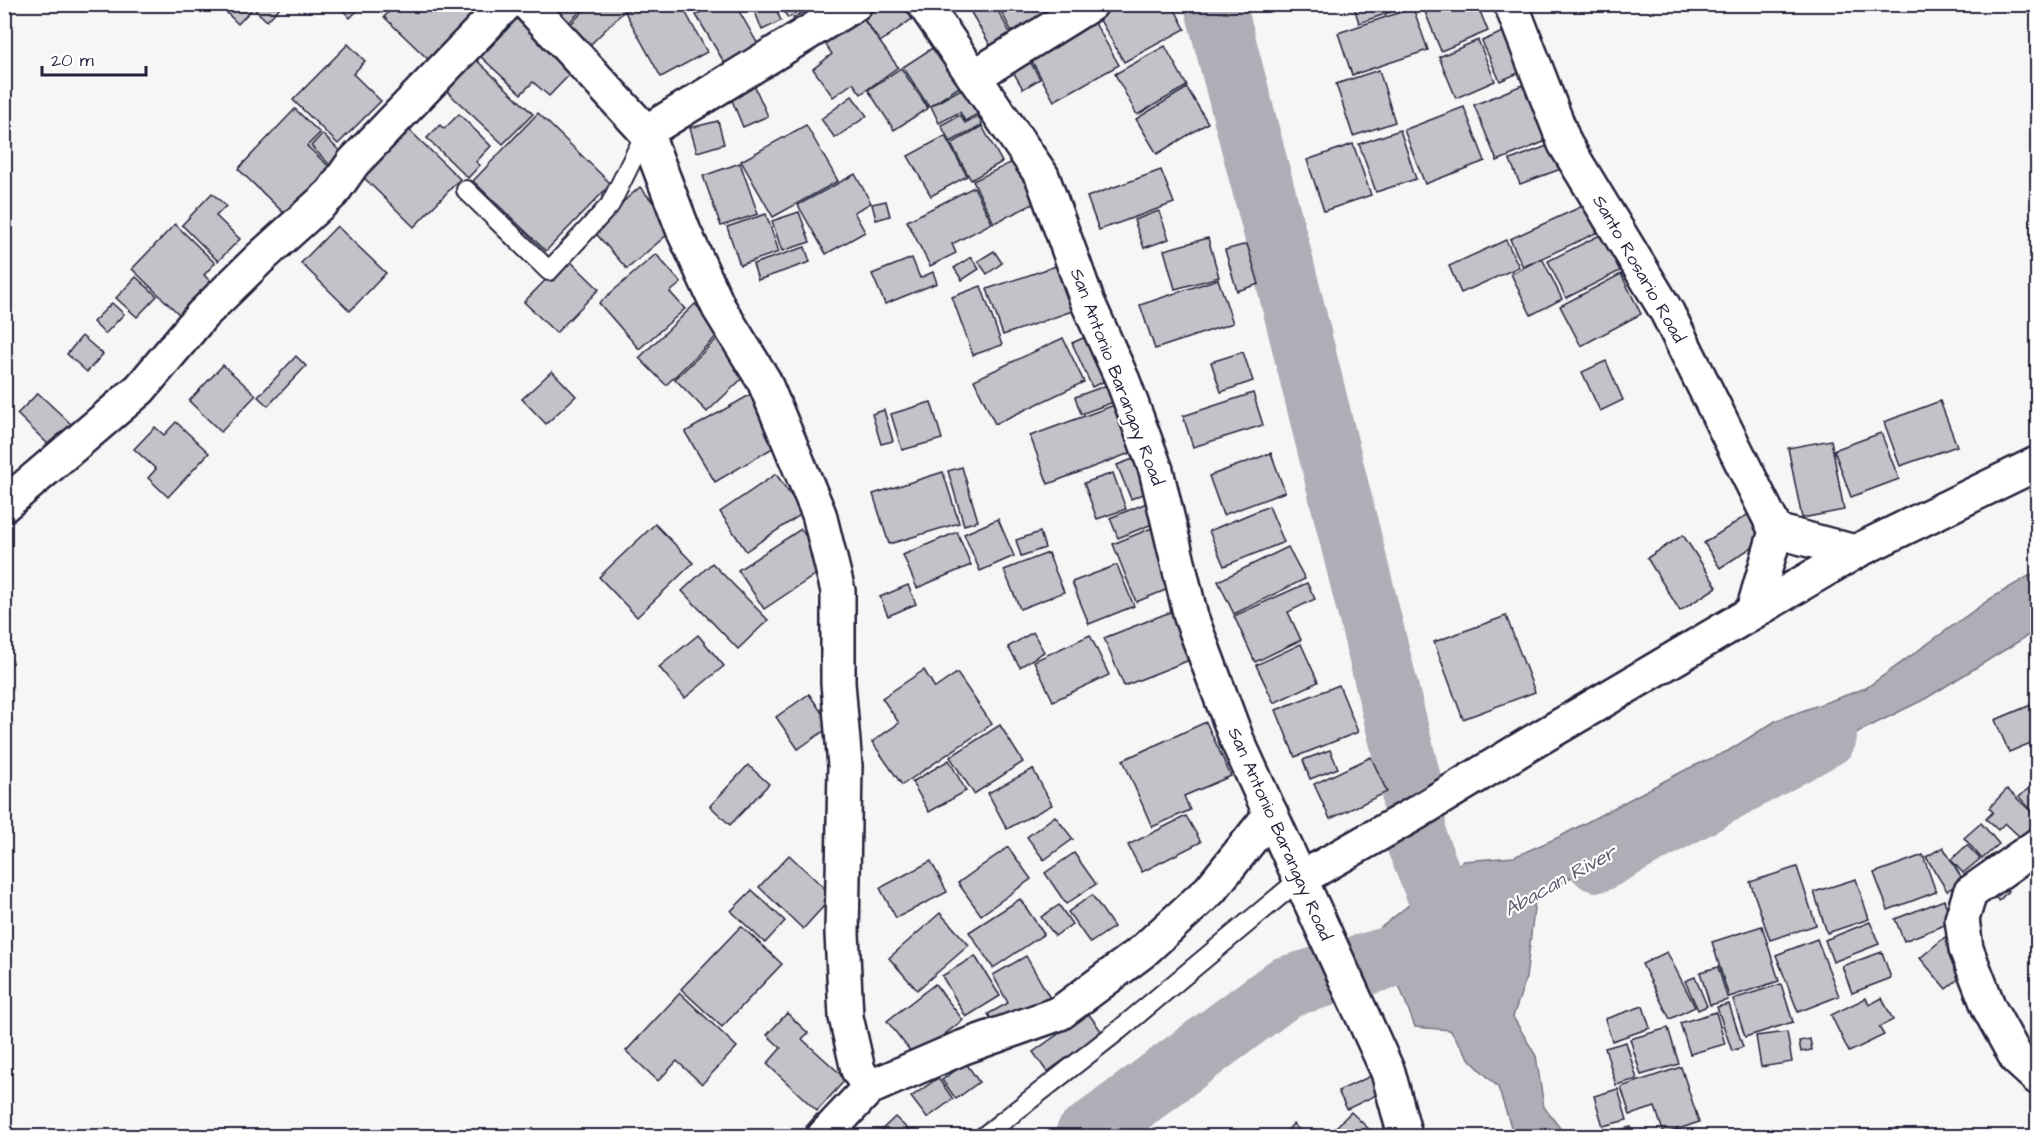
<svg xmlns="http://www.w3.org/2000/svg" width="2042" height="1141" viewBox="0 0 2042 1141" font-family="'Architects Daughter',sans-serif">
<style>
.water{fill:#aeaeb7;stroke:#767685;stroke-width:1.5}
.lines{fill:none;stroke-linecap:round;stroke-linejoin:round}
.river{stroke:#aeaeb7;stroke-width:62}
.building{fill:#c2c2c9;stroke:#22223b;stroke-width:1.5}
.service-casing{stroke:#22223b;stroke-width:22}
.minor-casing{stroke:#22223b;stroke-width:38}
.tertiary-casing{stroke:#22223b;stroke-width:38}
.service{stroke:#fff;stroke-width:18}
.minor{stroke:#fff;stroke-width:33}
.tertiary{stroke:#fff;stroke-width:33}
.labels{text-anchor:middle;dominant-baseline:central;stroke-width:4.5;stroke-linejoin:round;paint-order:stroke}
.street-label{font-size:18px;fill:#22223b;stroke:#fff}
.water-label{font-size:20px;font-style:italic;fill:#5a5a6d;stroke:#fff}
</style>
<rect width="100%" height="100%" fill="#f6f6f7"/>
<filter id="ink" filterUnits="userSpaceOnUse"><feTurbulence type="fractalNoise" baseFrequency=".0167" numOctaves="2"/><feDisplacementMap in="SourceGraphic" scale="12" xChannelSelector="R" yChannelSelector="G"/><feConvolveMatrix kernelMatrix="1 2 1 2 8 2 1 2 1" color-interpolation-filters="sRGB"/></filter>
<g filter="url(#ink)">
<path class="water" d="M2037,571V630L1925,699L1852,735L1706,796L1636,847L1575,875L1535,900L1526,978L1513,1017L1536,1056L1544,1107L1566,1136H1514L1498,1087L1471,1061L1450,1030L1415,1027L1378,930L1463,861L1514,857L1559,837L1687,769L1728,751L1777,720L1866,688L1990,599Z"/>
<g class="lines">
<g class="river">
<path d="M1215,4L1280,253L1412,788L1416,840L1465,963"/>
<path d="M1598,861L1826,736"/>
<path d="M1086,1136L1286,987L1454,939L1468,931"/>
</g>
</g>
<g class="building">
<path d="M218,4H283L267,21L253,8L238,24Z"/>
<path d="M337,4H364L350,18Z"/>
<path d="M396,4H475L481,10L431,62L384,17Z"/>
<path d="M544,4H587L566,26Z"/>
<path d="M590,4H631L588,47L568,27Z"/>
<path d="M639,4H681L707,52L661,77L625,12Z"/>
<path d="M713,4H735L764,55L731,74L696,15Z"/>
<path d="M752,4H774L781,21L762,30Z"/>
<path d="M779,4H809L788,18Z"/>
<path d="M876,4H907L916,16L880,42L861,15Z"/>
<path d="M966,4H994L1013,38L993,50Z"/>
<path d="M997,4H1055L1061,16L1017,41Z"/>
<path d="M1112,4H1172L1185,29L1124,62L1096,13Z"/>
<path d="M1353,4H1414L1359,23Z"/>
<path d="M1429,4H1477L1488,31L1441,51L1423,7Z"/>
<path d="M812,6L822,22L803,34L793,18Z"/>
<path d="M1413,8L1428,50L1352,75L1338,33Z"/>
<path d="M510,12L573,71L549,96L533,82L521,94L481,57L502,35L494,28Z"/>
<path d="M861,16L898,67L861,94L853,83L833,97L813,69L832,54L824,42Z"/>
<path d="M1092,18L1119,65L1054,101L1028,54Z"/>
<path d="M1512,28L1530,68L1500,81L1482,41Z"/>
<path d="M1478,40L1495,81L1456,98L1439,57Z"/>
<path d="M940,43L967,82L929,107L903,67Z"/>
<path d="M348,44L365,61L353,74L381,101L338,144L293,100Z"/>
<path d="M1165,46L1187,86L1137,115L1115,74Z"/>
<path d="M470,54L533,114L503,144L440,85Z"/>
<path d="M1028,58L1040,79L1023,89L1011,68Z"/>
<path d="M901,68L928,108L894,130L868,90Z"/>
<path d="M1379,70L1395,122L1353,136L1336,84Z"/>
<path d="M1532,81L1556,137L1497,161L1474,105Z"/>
<path d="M753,83L768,116L743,127L729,93Z"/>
<path d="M968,85L983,111L965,121L960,112L939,123L931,106Z"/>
<path d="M1187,88L1208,123L1157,154L1136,119Z"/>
<path d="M852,96L867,116L835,138L821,119Z"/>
<path d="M1464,107L1485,161L1425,184L1404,130Z"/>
<path d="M295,109L320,133L307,146L340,177L288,217L238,169Z"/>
<path d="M538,113L611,184L546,251L473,181Z"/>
<path d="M459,114L491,146L476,162L480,165L468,178L427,138L440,125L444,129Z"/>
<path d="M960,115L965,123L978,116L982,125L950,142L941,125Z"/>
<path d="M718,121L724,144L697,152L690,128Z"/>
<path d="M402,123L460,179L414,227L356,170Z"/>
<path d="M806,125L838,181L773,217L741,161Z"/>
<path d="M982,126L1002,162L971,180L951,144Z"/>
<path d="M1400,130L1416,179L1376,192L1359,144Z"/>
<path d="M322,134L342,153L330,165L311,146Z"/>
<path d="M945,136L967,176L931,196L908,156Z"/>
<path d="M1571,137L1580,162L1520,184L1510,160Z"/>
<path d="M1353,144L1371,195L1324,211L1307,160Z"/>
<path d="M1025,156L1046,198L994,223L973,181Z"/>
<path d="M740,163L758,214L721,226L703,176Z"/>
<path d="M1161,170L1174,203L1099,230L1087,197Z"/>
<path d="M855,174L871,203L854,212L865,232L826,254L798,205Z"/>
<path d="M640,187L675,228L627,269L592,229Z"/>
<path d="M974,187L992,223L952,244L956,253L930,266L907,221Z"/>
<path d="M212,193L226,206L216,216L240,239L218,261L182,225Z"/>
<path d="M1596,200L1609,227L1523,267L1510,239Z"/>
<path d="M886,201L890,216L876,220L872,204Z"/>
<path d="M1159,211L1169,239L1144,248L1134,220Z"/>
<path d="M799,212L810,242L782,251L772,221Z"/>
<path d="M766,214L779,252L740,265L727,227Z"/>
<path d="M175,224L215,263L204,275L217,288L186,321L132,269Z"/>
<path d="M337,226L386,273L350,311L301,263Z"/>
<path d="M1602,234L1620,271L1566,298L1548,261Z"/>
<path d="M1208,238L1219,277L1175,289L1164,250Z"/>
<path d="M1506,240L1519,267L1461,293L1449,266Z"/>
<path d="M1247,244L1259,284L1237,291L1225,250Z"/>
<path d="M805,247L810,262L758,280L753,264Z"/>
<path d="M994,251L1002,263L987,274L978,261Z"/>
<path d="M656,254L681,283L670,292L685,309L639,349L599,303Z"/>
<path d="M971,257L979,269L962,280L954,268Z"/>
<path d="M567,258L599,289L556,333L524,302Z"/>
<path d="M912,258L920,278L933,272L937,283L885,304L872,274Z"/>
<path d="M1542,258L1562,299L1531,315L1511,274Z"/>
<path d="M1062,264L1078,309L1003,335L987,289Z"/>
<path d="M1621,274L1641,314L1581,346L1560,306Z"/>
<path d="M136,277L157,296L137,317L116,298Z"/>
<path d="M1218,279L1233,323L1155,349L1140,305Z"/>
<path d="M981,286L1002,345L973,355L952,297Z"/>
<path d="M112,303L124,314L105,334L93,322Z"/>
<path d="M695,304L722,331L666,385L639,358Z"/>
<path d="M1099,331L1118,375L1092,387L1072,343Z"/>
<path d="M82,336L103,354L87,372L67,354Z"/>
<path d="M718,338L750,371L707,412L675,379Z"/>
<path d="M1063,338L1084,382L995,424L974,380Z"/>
<path d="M1243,352L1253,381L1221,392L1211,362Z"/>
<path d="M296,356L306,366L268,406L258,397Z"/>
<path d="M1606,361L1623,400L1600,411L1582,372Z"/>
<path d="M223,365L256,395L221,432L189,401Z"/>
<path d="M552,371L576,396L546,424L522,399Z"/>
<path d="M1110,384L1116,401L1081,414L1075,397Z"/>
<path d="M38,393L71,424L50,446L17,414Z"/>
<path d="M753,393L783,442L715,482L685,432Z"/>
<path d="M1253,393L1263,425L1193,447L1183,416Z"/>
<path d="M1940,401L1957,446L1900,466L1884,422Z"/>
<path d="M931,402L942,439L902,450L891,414Z"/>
<path d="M1120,403L1138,450L1048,484L1030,436Z"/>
<path d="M884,410L893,441L881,444L872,414Z"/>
<path d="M176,422L209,453L168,497L148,478L156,469L134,449L155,427L164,435Z"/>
<path d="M1881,433L1899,479L1851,497L1834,450Z"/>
<path d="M1831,440L1844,510L1802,518L1788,448Z"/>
<path d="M1271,453L1285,492L1223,515L1209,476Z"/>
<path d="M1146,454L1158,488L1131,499L1117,465Z"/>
<path d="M962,467L978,521L964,525L948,471Z"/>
<path d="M943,472L959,523L889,544L873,494Z"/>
<path d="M1113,473L1126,509L1097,519L1084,483Z"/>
<path d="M776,474L803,513L746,551L720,512Z"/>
<path d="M1149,502L1157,522L1118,538L1110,518Z"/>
<path d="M1269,506L1284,542L1224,566L1209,531Z"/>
<path d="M1750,513L1766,538L1720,568L1704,543Z"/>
<path d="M998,519L1014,556L980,571L964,534Z"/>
<path d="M655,524L693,563L637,617L599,577Z"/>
<path d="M1159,525L1183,583L1136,602L1113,544Z"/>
<path d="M801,529L827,567L764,609L738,570Z"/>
<path d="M957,532L971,565L917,588L903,555Z"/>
<path d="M1040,532L1045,548L1021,556L1016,540Z"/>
<path d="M1683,535L1717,587L1680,611L1647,558Z"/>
<path d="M1288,547L1305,579L1234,614L1218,581Z"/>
<path d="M1048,553L1064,592L1020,609L1004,570Z"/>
<path d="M712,563L768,620L738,649L682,591Z"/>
<path d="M1117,565L1134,606L1089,624L1072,582Z"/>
<path d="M1307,583L1315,599L1288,612L1301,640L1255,662L1234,616Z"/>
<path d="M908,585L916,604L888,616L880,597Z"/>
<path d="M1178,609L1197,657L1124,686L1104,638Z"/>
<path d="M1506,616L1535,692L1463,719L1434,642Z"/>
<path d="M1033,632L1044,652L1020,667L1008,647Z"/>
<path d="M698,635L724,666L685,698L659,667Z"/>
<path d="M1090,635L1109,675L1053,701L1034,661Z"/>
<path d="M1301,644L1318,682L1274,703L1256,665Z"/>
<path d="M924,670L935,688L957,673L992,724L902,785L872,742L899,723L882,698Z"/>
<path d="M1339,685L1358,732L1295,757L1276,710Z"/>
<path d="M809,694L831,726L798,749L776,717Z"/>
<path d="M2038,702V740L2009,752L1995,720Z"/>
<path d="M1206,722L1231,776L1184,796L1190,810L1152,827L1123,760Z"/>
<path d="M1000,725L1023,762L974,794L950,757Z"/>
<path d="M1330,750L1338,768L1310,779L1303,760Z"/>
<path d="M1371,757L1387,792L1330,819L1314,784Z"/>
<path d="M949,760L966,791L929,812L912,782Z"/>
<path d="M748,765L769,784L730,825L710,806Z"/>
<path d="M1033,769L1052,805L1007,829L988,793Z"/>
<path d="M2038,778V790L2032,783Z"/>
<path d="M2030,787L2038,794V817L2019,797Z"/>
<path d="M2007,789L2038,818V821L2021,838L2005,823L1998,830L1986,819L1993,812L1989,808Z"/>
<path d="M1055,816L1073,839L1044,860L1027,837Z"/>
<path d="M1186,816L1201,842L1142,872L1128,845Z"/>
<path d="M1981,823L1999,844L1982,859L1964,838Z"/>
<path d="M1967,845L1980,859L1963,873L1951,860Z"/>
<path d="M1008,847L1031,879L981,915L958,883Z"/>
<path d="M1943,847L1963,880L1947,891L1926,857Z"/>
<path d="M1074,853L1096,884L1066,904L1045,873Z"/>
<path d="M789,855L833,896L803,929L759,887Z"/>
<path d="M1923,855L1936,892L1888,910L1874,873Z"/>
<path d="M931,861L947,892L896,918L880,888Z"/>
<path d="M1797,867L1816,925L1770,940L1750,882Z"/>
<path d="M1856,879L1869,919L1827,933L1814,892Z"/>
<path d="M2000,884L2008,891L1999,901L1991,893Z"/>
<path d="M752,890L785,921L765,943L731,911Z"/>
<path d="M1092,895L1114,927L1090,943L1068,912Z"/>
<path d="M1020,899L1044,934L993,968L969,932Z"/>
<path d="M1944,900L1952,922L1904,941L1895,919Z"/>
<path d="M1059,905L1072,924L1055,936L1041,917Z"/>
<path d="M940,913L969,945L917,990L889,958Z"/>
<path d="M1870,922L1879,944L1833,962L1825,940Z"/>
<path d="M741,926L782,964L722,1027L681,989Z"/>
<path d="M1762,926L1779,981L1729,997L1712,942Z"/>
<path d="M1945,937L1971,969L1946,989L1920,958Z"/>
<path d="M1817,939L1839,996L1798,1012L1776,955Z"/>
<path d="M1667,952L1695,1007L1670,1019L1642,964Z"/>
<path d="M1882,952L1891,978L1852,993L1842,966Z"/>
<path d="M975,956L1000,996L966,1017L942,976Z"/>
<path d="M1026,956L1055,1007L998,1031L988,1014L1008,1003L993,975Z"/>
<path d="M1718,967L1728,1000L1710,1005L1700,972Z"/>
<path d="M1695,977L1707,1006L1698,1010L1685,981Z"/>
<path d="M935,984L963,1020L915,1057L887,1021Z"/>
<path d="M1781,984L1793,1022L1745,1037L1733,999Z"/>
<path d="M680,993L737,1047L702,1084L677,1061L658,1081L626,1051Z"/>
<path d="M1866,998L1869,1005L1882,998L1893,1020L1879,1027L1884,1035L1849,1052L1831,1015Z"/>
<path d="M1729,1004L1743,1047L1732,1051L1717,1007Z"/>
<path d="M1643,1006L1650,1028L1612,1041L1605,1019Z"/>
<path d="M1716,1012L1725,1044L1690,1054L1680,1023Z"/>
<path d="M787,1013L808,1033L802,1039L846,1079L817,1111L767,1064L781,1048L767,1035Z"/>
<path d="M1088,1013L1102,1032L1047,1072L1033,1052Z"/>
<path d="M1668,1028L1679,1064L1641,1075L1630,1039Z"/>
<path d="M1787,1032L1792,1062L1761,1067L1756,1036Z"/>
<path d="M1810,1039L1812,1050L1801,1052L1799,1041Z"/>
<path d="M1626,1042L1637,1079L1616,1085L1605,1048Z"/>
<path d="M966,1063L979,1082L956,1099L942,1080Z"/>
<path d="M1681,1067L1699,1122L1664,1134L1655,1107L1630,1115L1621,1087Z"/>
<path d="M1373,1075L1381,1093L1347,1109L1338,1091Z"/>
<path d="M938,1078L953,1099L927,1118L911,1097Z"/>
<path d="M1618,1089L1627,1120L1603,1126L1594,1096Z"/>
<path d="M1351,1112L1372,1132L1368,1136H1327Z"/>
<path d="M817,1114L831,1126L818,1136L806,1127Z"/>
<path d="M895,1117L915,1136H875Z"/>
<path d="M1293,1124L1306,1136H1282Z"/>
<path d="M1631,1127L1633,1136H1605L1604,1134Z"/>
</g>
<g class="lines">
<g class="service-casing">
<g id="service">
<path d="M466,190L549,271L610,205L646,132"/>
<path d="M984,1136L1119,1030L1300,879"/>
</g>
</g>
<g class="minor-casing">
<g id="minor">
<path d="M528,4L646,132L684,232L719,308L764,381L819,514L838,591V683L845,766L842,933L846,1017L858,1070L869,1088L824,1136"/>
<path d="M1511,4L1565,144L1667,312L1776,531L1753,611"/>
<path d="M975,76L1091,4"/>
<path d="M646,132L855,4"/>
<path d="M4,505L140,389L202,315L259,259L332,193L353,163L506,4"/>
<path d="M1776,531L1855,552"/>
<path d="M2038,845L1970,893L1962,919L1966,949L1989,1008L2017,1059L2038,1078"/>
<path d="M1300,879L1416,813L1526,746L1855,552L2038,463"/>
<path d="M869,1088L961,1048L1060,1013L1142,952L1210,890L1271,814"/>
</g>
</g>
<g class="tertiary-casing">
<path id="tertiary" d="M924,4L1042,176L1088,303L1123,381L1156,470L1191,617L1237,740L1388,1072L1405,1136"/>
</g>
<use href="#service" class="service"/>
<use href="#minor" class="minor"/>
<use href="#tertiary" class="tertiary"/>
</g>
</g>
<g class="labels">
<g class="street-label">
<text transform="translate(1639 269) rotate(60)">Santo Rosario Road</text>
<text transform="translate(1117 377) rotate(69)">San Antonio Barangay Road</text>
<text transform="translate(1280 834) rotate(66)">San Antonio Barangay Road</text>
</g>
<g class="water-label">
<text transform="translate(1560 881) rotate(-29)">Abacan River</text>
</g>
</g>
<rect width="2042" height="1141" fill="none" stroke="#fff" stroke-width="24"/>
<rect x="12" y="12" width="2018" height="1117" fill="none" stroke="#22223b" stroke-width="2" filter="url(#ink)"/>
<path d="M42 66v9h104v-9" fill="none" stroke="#22223b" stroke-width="3"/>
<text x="51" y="66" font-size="18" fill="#22223b" stroke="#ffffff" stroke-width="4.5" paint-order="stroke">20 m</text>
</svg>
